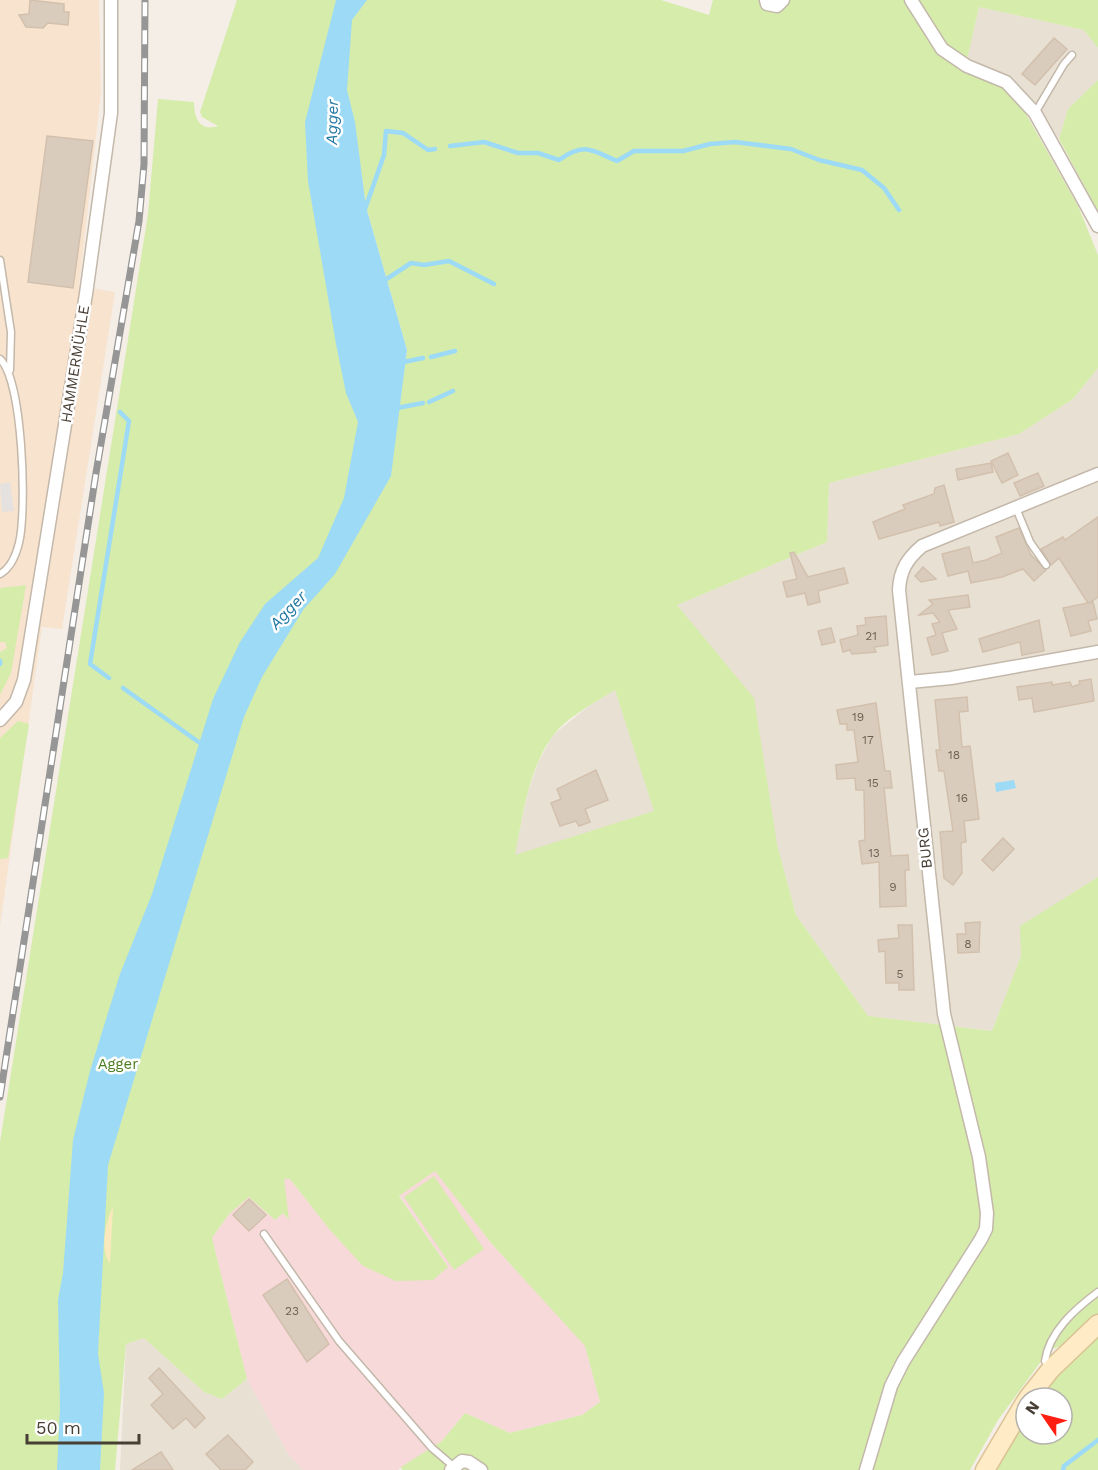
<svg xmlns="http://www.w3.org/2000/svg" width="1098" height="1470" viewBox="0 0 1098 1470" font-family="'Work Sans',sans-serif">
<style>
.residential{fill:#e8e0d3}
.commercial{fill:#f8e3cf}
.medical{fill:#f6d9d8}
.green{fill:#d5ecab;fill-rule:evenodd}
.sand{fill:#fbe9be}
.parking{fill:#e5e1de}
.water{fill:#9ddaf6}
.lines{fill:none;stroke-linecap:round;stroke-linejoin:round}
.stream{stroke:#9ddaf6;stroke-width:4.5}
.building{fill:#daccbd;stroke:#d2c0ad;stroke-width:1.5}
.lane-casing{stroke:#c3b8aa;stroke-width:9}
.street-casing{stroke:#c3b8aa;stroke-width:15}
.secondary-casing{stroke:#dbc194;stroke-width:21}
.lane{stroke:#fff;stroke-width:6}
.street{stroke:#fff;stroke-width:12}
.secondary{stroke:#ffebc5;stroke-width:18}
.rail-casing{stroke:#969696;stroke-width:7}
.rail{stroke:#fff;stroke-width:4.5;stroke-dasharray:14;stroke-linecap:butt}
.labels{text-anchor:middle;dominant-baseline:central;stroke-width:5;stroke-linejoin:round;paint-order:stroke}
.number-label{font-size:12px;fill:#6c6256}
.street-label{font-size:15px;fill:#473e34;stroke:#fff}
.park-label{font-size:15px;fill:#4e7e23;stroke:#fff}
.water-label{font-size:16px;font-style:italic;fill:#2279a2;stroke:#fff}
</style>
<rect width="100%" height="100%" fill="#f4eee6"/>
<g class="residential">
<path d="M979,7L1084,30L1098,48V80L1068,109L1059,139L1024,94L1008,79L967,59Z"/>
<path d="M1098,368V877L1021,926V956L992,1031L868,1016L796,915L777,844L677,605L827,542L829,483L1019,434L1073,399Z"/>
<path d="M615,690L655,811L514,856L528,792L538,763L553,735L589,706Z"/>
<path d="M144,1338L204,1392L222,1399L247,1379L288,1454L303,1470H120L126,1344Z"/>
</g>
<path class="commercial" d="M0,0H99L101,93L79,286L115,292L62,629L42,627L0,926Z"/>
<path class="medical" d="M435,1170L492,1244L585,1345L600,1402L582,1415L510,1433L465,1413L442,1441L398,1470H303L288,1454L247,1379L212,1238L229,1214L249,1197L275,1220L283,1213L288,1219L283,1184L284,1179H290L330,1230L448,1267L399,1195Z"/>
<g class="green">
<path d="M237,0H661L709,15L713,0H1098V48L1084,30L979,7L965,68L1003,88L1018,100L1078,206L1098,255V368L1073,399L1019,434L829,483L827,542L677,605L754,698L777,844L796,915L868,1016L992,1031L1021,956L1020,926L1098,877V1315L1063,1346L1050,1349L998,1420L970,1470H402L401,1467L442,1441L465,1413L510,1433L582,1415L600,1402L585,1346L492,1244L435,1171L399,1196L448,1267L433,1280L396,1281L363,1266L330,1230L290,1179H284L289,1220L283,1213L275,1220L249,1197L229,1214L212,1238L247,1379L222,1399L204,1392L144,1338L126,1344L115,1470H0V1142L148,214L158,99L194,102C194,118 200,132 218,126L202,117L200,112ZM361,171L366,207L407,350L400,401L345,177ZM615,690L654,811L515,855C523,815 528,771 552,737C564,719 597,701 615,690Z"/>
<path d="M1098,80V211L1059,139L1068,109Z"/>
<path d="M26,585L11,673L0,695V652L7,648L5,642H0V588Z"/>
<path d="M18,721L29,724L8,858L0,859V738Z"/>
<path d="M434,1176L484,1249L454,1270L404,1197Z"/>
<path d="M1098,1337V1470H994L1026,1415V1434H1062V1398H1038L1051,1380Z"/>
</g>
<path class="sand" d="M113,1206L110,1264C99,1247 106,1223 113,1206Z"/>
<path class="parking" d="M10,482L14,511L2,512L0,484Z"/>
<g class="water">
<path d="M336,0H367L352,20L347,90L355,122L366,207L407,350L391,476L335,574L303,610L262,677L244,717L108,1165L98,1354L104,1393L100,1470H57L60,1408L58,1300L63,1273L73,1140L90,1071L120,974L152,894L213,699L240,642L265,604L318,558L344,498L358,422L346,393L336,344L308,181L305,122Z"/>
<path d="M1014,780L1016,788L996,792L995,783Z"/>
</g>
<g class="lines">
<g class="stream">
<path d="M450,146L484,142L518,153H538L559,160C585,142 591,150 617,161L634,151H683L710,144L735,142L791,149L819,160L862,170L884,188L899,210"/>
<path d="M365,209L384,155L386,131L403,133L428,150L435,149"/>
<path d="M382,282L411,263L424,265L449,261L494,284"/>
<path d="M431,357L455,351"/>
<path d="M399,363L423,358"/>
<path d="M429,402L453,391"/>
<path d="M397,408L423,403"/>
<path d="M0,661V664"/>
<path d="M109,678L90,664L129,421L120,412"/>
<path d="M123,688L204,746"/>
<path d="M1063,1470L1064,1466L1098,1440"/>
</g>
</g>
<g class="building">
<path d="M30,0L64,4V12H69L68,25L48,23L43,28L26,27L19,15L29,14Z"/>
<path d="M1054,38L1067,49L1035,85L1022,74Z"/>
<path d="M47,136L93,141L73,288L28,282Z"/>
<path d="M1008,453L1018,475L1002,483L991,461Z"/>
<path d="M991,463L993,472L958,480L956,469Z"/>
<path d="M1038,473L1044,486L1020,496L1014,483Z"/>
<path d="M944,485L954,522L940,526L939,522L879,539L873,522L905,509L903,505L934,494L935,488Z"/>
<path d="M1098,517V597L1089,603L1093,602L1097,619L1088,621L1091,631L1071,636L1063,608L1088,603L1059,558L1051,565L1041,549L1063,537L1065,540Z"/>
<path d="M1019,528L1031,555L1046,570L1034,581L1023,569L1002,577L971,583L968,571L948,576L942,554L969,547L973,563L986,560L1002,553L996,537Z"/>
<path d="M794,552L808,577L844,568L848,583L818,591L820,602L808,605L805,593L787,597L783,582L797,579L790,553Z"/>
<path d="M923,567L936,579L921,582L915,576Z"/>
<path d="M968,595L970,607L948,610L957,629L942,633L948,651L932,655L927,638L936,635L932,624L940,622L933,613L919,615L933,604L929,600Z"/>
<path d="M886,616L888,645L874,647L876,652L852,654L850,650L843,652L840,640L858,635L857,626L866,625L865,618Z"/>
<path d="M1039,620L1044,651L1022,655L1020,642L983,652L979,639Z"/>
<path d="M831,628L835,642L822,645L818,631Z"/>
<path d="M1091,679L1094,701L1034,712L1032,698L1019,700L1017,687L1052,682V685L1070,682L1072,687L1080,684L1079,681Z"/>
<path d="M967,697L968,711L959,712L962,747L970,746L979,819L964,821L966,842L961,843L962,873L953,885L944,878L940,832L953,831L944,771H939L936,750H940L935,700Z"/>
<path d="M876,703L885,771H890L892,788H884L891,856L908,855L909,870H905L906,906L880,907L879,862L862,864L859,841L865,840L864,790H856L855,778L837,779L836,765L858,762L854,730H847V724H840L837,710Z"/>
<path d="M596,770L608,800L585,809L590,822L579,826L576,821L560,826L551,803L561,799L557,789Z"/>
<path d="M1003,838L1014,849L993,871L982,860Z"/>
<path d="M980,922L979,952L958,953L957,934H966L965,923Z"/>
<path d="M898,925H912L914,990H899V983H886L885,951L879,952L878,940L899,938Z"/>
<path d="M249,1199L266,1215L249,1231L233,1215Z"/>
<path d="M287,1279L329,1344L307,1362L263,1295Z"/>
<path d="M159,1368L205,1418L195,1428L186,1418L173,1429L151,1405L163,1394L149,1378Z"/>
<path d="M228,1435L253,1462L245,1470H221L206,1454Z"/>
<path d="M161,1452L173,1470H132Z"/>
</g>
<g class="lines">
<g class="lane-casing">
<g id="lane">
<path d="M1035,113L1064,64L1072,55"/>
<path d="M0,260L11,332L10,370"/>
<path d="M0,359C23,380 27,511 19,543C16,555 11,568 0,574"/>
<path d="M1016,508L1030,542L1046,565"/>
<path d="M264,1234L339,1341L432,1448L453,1466"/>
<path d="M1050,1368L1045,1361C1049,1332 1075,1309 1098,1292"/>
</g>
</g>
<g class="street-casing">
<g id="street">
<path d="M766,0L767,4L777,6L783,0"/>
<path d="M911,0L942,49L967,66L1006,82L1035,113L1098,226"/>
<path d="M910,682L951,678L1098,652"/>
<path d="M0,720L16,702L24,680L86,294L111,113V0"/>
<path d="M451,1470L462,1461L469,1462L481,1470"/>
<path d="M866,1470L891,1386L903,1362L981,1239L986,1229L987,1213L979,1157L944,1014L899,590C900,570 907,559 922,546L1098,474"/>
</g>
</g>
<g class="secondary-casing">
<g id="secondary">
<path d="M1028,1398L1051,1369L1098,1324"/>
<path d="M985,1470L1026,1401"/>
</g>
</g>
<use href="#lane" class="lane"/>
<use href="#street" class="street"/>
<use href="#secondary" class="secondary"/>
<g class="rail-casing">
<path id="rail" d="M0,1097L96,473L139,221L144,164L145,0"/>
</g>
<use href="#rail" class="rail"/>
</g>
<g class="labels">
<g class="number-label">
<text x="871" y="636">21</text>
<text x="858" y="717">19</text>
<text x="868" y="740">17</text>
<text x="954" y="755">18</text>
<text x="873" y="783">15</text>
<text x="962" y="798">16</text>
<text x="874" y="853">13</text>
<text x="893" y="887">9</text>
<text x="968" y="944">8</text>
<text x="900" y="974">5</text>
<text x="292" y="1311">23</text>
</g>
<g class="street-label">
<text transform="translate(75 364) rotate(-81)">HAMMERMÜHLE</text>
<text transform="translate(925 848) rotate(-96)">BURG</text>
</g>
<g class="park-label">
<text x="118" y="1064">Agger</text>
</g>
<g class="water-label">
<text transform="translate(332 122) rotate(-89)">Agger</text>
<text transform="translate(288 610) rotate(-47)">Agger</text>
</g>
</g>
<g transform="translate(1044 1416) rotate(305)"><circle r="28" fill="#ffffff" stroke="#b5b2ae" stroke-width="1.5"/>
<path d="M0-4.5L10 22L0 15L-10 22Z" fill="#ff1e12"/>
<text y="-9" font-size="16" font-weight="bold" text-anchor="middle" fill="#473e34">N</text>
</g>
<path d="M27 1434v9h112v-9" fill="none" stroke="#473e34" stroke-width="3"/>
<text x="36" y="1434" font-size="18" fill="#473e34" stroke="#ffffff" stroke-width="4.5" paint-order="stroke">50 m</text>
</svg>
